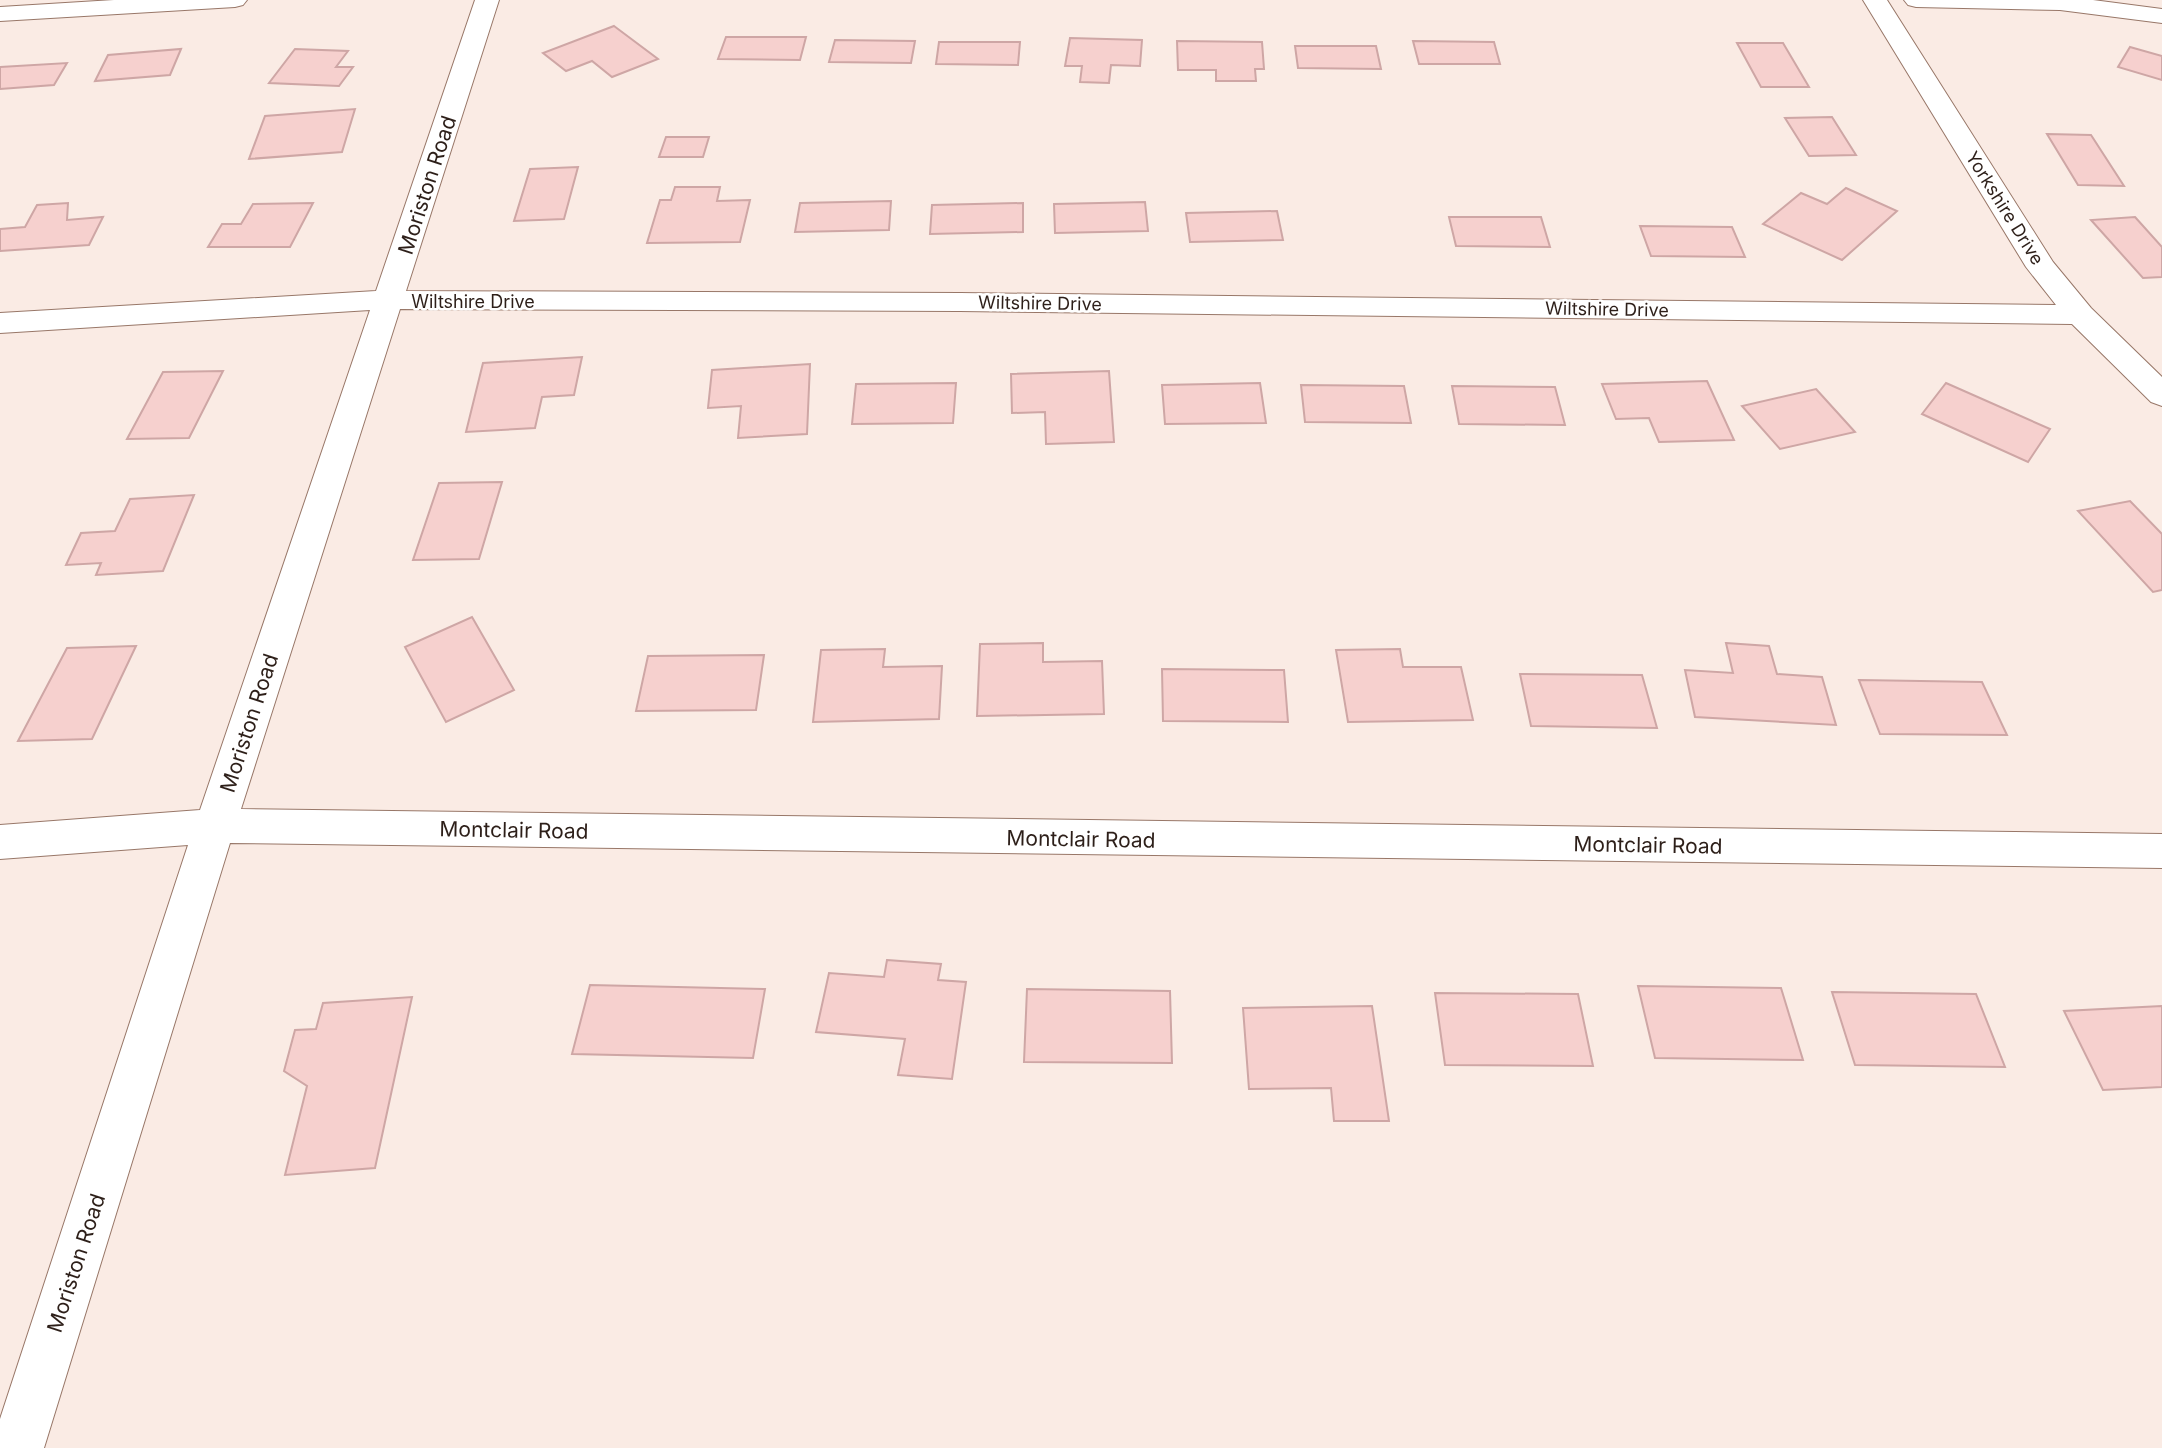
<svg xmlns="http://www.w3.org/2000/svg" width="2162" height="1448" viewBox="0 0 2162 1448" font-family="Inter,sans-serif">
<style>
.building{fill:#f6d0ce;stroke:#cea6a5;stroke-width:2}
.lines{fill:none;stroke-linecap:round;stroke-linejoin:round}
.minor-casing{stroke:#987768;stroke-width:2}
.minor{fill:#fff;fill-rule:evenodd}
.labels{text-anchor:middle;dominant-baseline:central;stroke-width:5;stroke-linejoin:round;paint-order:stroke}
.far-street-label{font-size:18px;fill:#2d1f19;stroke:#fff}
.street-label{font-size:21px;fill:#2d1f19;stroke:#fff}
</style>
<rect width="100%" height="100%" fill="#faebe4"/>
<g class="building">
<path d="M614,26L658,59L612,77L592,61L566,71L543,53Z"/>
<path d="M726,37H806L800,60L718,59Z"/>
<path d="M1070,38L1142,40L1140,66L1111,65L1109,83L1080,82L1082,66H1065Z"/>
<path d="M835,40L915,41L911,63L829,62Z"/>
<path d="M1177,41L1262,42L1264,69H1255L1256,81H1216V70H1178Z"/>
<path d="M1413,41L1494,42L1500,64H1419Z"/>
<path d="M939,42H1020L1018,65L936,64Z"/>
<path d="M1737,43H1783L1809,87H1761Z"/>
<path d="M1295,46H1376L1381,69L1298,68Z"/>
<path d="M2130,47L2162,56V80L2118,67Z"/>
<path d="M181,49L170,75L95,81L108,55Z"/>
<path d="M295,49L348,51L336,67H353L339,86L269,83Z"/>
<path d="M67,63L54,85L0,89V67Z"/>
<path d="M355,109L342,152L249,159L265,116Z"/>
<path d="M1832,117L1856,155L1809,156L1785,118Z"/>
<path d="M2047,134L2091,135L2124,186L2078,185Z"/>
<path d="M666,137H709L703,157H659Z"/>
<path d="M578,167L564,219L514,221L530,169Z"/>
<path d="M675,187H720L717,201L750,200L740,242L647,243L660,200H671Z"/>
<path d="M1846,188L1897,211L1842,260L1763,224L1801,193L1827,204Z"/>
<path d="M891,201L889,230L795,232L800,203Z"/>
<path d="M1145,202L1148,231L1055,233L1054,204Z"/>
<path d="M68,203L67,220L103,217L89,245L0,251V229L25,227L37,205Z"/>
<path d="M313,203L290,247H208L222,224H241L253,204Z"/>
<path d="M1023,203V232L930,234L932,205Z"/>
<path d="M1277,211L1283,240L1190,242L1186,213Z"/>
<path d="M1449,217H1541L1550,247L1456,246Z"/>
<path d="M2135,217L2162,247V277L2143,278L2091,220Z"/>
<path d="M1640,226L1732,227L1745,257L1651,256Z"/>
<path d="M582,357L574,395L542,397L535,428L466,432L483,363Z"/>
<path d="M810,364L807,434L738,438L741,406L708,408L712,370Z"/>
<path d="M223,371L189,438L127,439L163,372Z"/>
<path d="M1109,371L1114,442L1046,444L1045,412L1012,413L1011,374Z"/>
<path d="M1707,381L1734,440L1659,442L1649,418L1616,419L1602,384Z"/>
<path d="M956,383L953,423L852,424L856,384Z"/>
<path d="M1260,383L1266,423L1165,424L1162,385Z"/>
<path d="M1946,383L2050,429L2028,462L1922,414Z"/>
<path d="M1301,385L1404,386L1411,423L1305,422Z"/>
<path d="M1452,386L1555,387L1565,425L1459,424Z"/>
<path d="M1816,389L1855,432L1780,449L1742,406Z"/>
<path d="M502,482L479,559L413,560L439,483Z"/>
<path d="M194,495L163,571L96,575L101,563L66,565L81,533L115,531L130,499Z"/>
<path d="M2130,501L2162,534V590L2153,592L2078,511Z"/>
<path d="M472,617L514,690L446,722L405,647Z"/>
<path d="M1043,643V662L1102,661L1104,714L977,716L980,644Z"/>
<path d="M1726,643L1769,646L1777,674L1822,677L1836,725L1695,717L1685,670L1733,673Z"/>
<path d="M136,646L92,739L18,741L67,648Z"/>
<path d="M885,649L883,667L942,666L939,719L813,722L821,650Z"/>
<path d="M1400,649L1403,667H1461L1473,720L1348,722L1336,650Z"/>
<path d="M764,655L756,710L636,711L648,656Z"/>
<path d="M1162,669L1284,670L1288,722L1163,721Z"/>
<path d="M1520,674L1642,675L1657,728L1531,726Z"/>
<path d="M1859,680L1982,682L2007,735L1880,734Z"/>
<path d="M887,960L941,964L938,980L966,982L952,1079L898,1075L905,1039L816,1032L829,973L884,977Z"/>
<path d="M590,985L765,989L753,1058L572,1054Z"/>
<path d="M1638,986L1781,988L1803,1060L1655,1058Z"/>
<path d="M1027,989L1170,991L1172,1063L1024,1062Z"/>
<path d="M1832,992L1976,994L2005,1067L1855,1065Z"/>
<path d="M1435,993L1578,994L1593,1066L1445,1065Z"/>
<path d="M412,997L375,1168L285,1175L307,1086L284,1071L295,1030L316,1029L323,1003Z"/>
<path d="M1372,1006L1389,1121H1334L1331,1088L1249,1089L1243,1008Z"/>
<path d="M2162,1006V1087L2103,1090L2064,1011Z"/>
</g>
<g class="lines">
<g class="minor-casing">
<g id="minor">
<path d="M114,0H247L243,5L235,7L0,21V7Z"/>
<path d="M475,0H499L406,291L960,293L2056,305L2026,267L1863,0H1887L2053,262L2091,308L2162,377V406L2151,402L2072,324L960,311L400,309L241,809L2162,834V868L230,843L44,1448H0V1419L188,845L0,859V825L200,810L370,310L0,333V313L376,291Z"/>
<path d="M1904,0H2093L2162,9V23L2060,10L1916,7L1908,5Z"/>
</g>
</g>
<use href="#minor" class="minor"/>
</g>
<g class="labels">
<g class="far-street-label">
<text transform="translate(2005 208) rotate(58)">Yorkshire Drive</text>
<text x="473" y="301">Wiltshire Drive</text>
<text transform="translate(1040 303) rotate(1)">Wiltshire Drive</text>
<text transform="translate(1607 309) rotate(1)">Wiltshire Drive</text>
</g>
<g class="street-label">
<text transform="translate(427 185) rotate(-72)">Moriston Road</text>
<text transform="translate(249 723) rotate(-72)">Moriston Road</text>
<text transform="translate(514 830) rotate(1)">Montclair Road</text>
<text transform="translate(1081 839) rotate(1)">Montclair Road</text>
<text transform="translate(1648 845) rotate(1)">Montclair Road</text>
<text transform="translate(76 1263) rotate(-72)">Moriston Road</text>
</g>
</g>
</svg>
